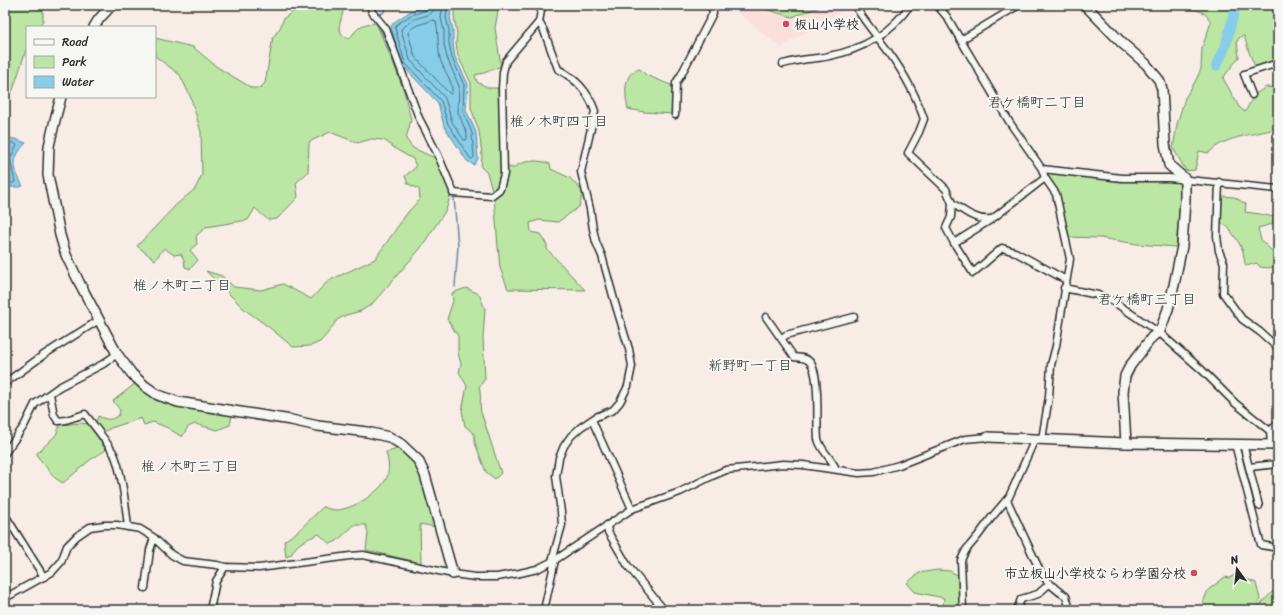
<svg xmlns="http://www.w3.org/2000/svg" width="1283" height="615" viewBox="0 0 1283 615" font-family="Sriracha,'Klee One',sans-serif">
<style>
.built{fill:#fadfda}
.green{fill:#bbe6a3;stroke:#738867}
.water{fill:#87cde9;stroke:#628c9d}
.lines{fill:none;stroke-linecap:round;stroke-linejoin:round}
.shore{stroke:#506c77;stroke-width:1}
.stream{stroke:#628c9d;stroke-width:1.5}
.river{stroke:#87cde9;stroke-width:10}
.street-casing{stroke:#2b2b2b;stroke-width:9}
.secondary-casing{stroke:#2b2b2b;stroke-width:12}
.street{stroke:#f6f6f2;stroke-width:6}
.secondary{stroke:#f6f6f2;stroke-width:9}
.poi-dot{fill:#d1495b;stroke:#f6f6f2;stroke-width:1.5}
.labels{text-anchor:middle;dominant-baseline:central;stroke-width:4;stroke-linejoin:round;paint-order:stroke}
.poi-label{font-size:13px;font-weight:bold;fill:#2b2b2b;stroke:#f6f6f2;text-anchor:start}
.neighbourhood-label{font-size:14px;fill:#2b2b2b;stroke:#f6f6f2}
</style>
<rect width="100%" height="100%" fill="#f8ece7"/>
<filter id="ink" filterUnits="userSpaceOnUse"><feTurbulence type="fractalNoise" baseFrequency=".025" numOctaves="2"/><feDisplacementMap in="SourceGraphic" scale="8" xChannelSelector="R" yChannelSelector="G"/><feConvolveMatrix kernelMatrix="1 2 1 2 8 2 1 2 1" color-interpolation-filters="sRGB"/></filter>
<g filter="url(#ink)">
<path class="built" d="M728,5H851L781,47Z"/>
<g class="green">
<path d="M5,5H43V21L38,27H27V47L13,90L5,101Z"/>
<path d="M302,5H341L343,12L339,27L342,35L349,39C358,28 361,23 376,23L393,62L404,91L411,120L406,139L413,148L435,158L451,193L446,210L420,249L372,304L361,311L346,315L337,320L328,333L320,342L310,346L293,347L270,328L244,309L206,271L222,276L234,287L261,290L283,284L311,299L328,281L375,259L408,212L420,199L419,189L408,184L405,176L416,167L413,159L397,150L384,140L371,139L358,143L330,132L309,142L308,172L296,183L298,197L277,219L268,220L255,208L248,220L206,227L196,236L197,244L190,250L198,260L190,269L185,267L184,260L181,254L174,255L164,248L155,260L137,246L177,204L195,189L202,175L201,132L191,98L180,75L155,56V38L193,47L217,67L252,88H260L265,83L273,37L280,28L284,18Z"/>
<path d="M455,5L499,6L495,28L501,66L484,73L475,75L477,82L489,88H498L501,159L508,167L513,168C523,160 539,159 550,164L551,169L570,178L583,192L579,207L558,222L539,220L530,223L531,232L540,234L547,245V249L585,290L508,289L500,268L498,247L494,196L487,173L481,167L482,155L479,131L471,108V83L458,56L456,43L457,34L454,16Z"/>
<path d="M765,5H825L792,17L765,9Z"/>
<path d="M1161,5H1231C1250,16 1258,5 1278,5V60L1255,67L1249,52L1244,36L1240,37L1237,41L1239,57L1223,78L1239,107L1245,112L1254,95L1266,87L1278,88V121L1271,130C1251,135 1223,137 1209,153L1199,151L1195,170L1186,171L1173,148L1177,124L1185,98L1195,82L1201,69L1202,48L1211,22C1209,19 1207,16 1205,14C1193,5 1174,11 1161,5Z"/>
<path d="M640,69L646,75L673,86L672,114L644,112L628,109C625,95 622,72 640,69Z"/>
<path d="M1048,172H1053C1095,179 1133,182 1176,181L1180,183L1182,188L1176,247L1137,244L1100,238L1068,237L1058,191L1046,176Z"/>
<path d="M1222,196L1234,197L1246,204L1245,212L1260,214L1274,217L1272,224L1258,228L1261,240L1275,254L1278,264C1272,269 1268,268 1260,267L1257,263L1246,266C1243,259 1245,253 1240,245C1237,238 1231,233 1228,226C1224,225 1221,224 1220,220C1218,215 1220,201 1222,196Z"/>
<path d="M466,288L479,294L485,309L483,338L485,379L479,387C482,396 479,404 481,412L501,473L495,479L486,472L475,443L474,434L465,426L462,411L467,386L459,372L461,364L458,353V336L447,319L453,301L452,293Z"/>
<path d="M136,383L175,405L232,415L230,425L217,430L195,424L188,427L182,437L168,428L153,422L144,425L141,418L111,428L105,431H101L96,423L98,416C107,420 111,421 119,415L120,410L113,401Z"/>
<path d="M80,423L89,424L106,450L90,460L63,483L55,478L38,457L37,453L56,435L60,425Z"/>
<path d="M398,449L413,461L419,470L436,527L420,524L421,563L366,550L368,533L366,525H354L337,541L330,544L319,534C307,539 296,543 291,555L286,557L284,541L297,532L323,507C327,508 332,510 336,510C352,510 381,492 387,477C390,469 388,460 386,452Z"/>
<path d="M937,570L950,571L959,576L961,610H940L943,606L944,598L915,592L907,583L919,573Z"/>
<path d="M1235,575H1238L1256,583L1260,599L1256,610H1200L1208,590L1225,577L1229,578Z"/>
<path d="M1274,590L1278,592V610H1257L1259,606Z"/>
</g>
<g class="water">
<path d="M429,5H452L450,17L453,30V43L455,57L468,84L466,110L476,132L478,159L474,165L467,161L444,126L438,103L402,65L391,27L393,23L409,12Z"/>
<path d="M5,138L15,139L26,143C11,158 13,169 23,186L20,187H5Z"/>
</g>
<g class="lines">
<g class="shore">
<path d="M430,5L429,8L427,10L411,15L396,25L395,28L405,63L441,101L448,124L470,158L472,159L474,157L472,133L463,111L464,85L452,58L449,43V30L446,17L448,5"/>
<path d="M435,5C434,18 421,15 413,20C409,22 406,26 402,28L401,30L410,60L445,98L452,122L464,140H466L467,139V134L458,112L459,86L447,58L444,44V31L441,18L443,5"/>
<path d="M433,20L436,21C439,34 437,49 441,62C445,72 453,82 452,92L451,94L449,93L415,57L408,33C413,24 424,24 433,20Z"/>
<path d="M5,142L14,143L17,145L10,159L15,182L13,183H5"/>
</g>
<g class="stream">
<path d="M379,15L384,12L385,5"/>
<path d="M371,16L378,24L387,44L414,113"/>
<path d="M454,198L458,246L455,287"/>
</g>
<path class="river" d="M1216,66L1225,48L1236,5"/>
<g class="street-casing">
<g id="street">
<path d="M370,5L372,12L386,29L413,102L419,118L438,155L453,191V193L491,196L500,189L504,174L502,89L503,72L506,61L539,22L542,5"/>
<path d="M855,5C861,17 870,27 878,38C898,63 914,89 924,119L919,132L908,153L946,189L952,203L951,217L946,228L954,243L973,273L1002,248L1015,252L1066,280"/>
<path d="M937,5L947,17L1010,123L1042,169L1045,178L1056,194L1070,259L1056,346L1051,365L1049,397L1042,439"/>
<path d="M539,22L544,31L558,69C576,79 588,91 595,111L581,172L590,209L593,229L596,242L602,256L615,303L629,349L632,366L628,386L620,402L613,410L596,417L581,427L571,436L564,446L559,458L556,476L561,512L562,525L552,561"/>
<path d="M961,40L1019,5"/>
<path d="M783,64C791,62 799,60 808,59C815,58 822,58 829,56C862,50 891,33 910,5"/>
<path d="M1252,95L1244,74L1278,63"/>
<path d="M675,115L676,83L681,75L713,13L712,8L709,5"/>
<path d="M1042,169L1122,178H1169L1278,189"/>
<path d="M1219,182L1217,236L1219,251L1224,263L1223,293L1242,319L1260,332L1278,348"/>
<path d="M952,203C963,210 976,221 990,219"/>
<path d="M954,243L992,219L1045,178"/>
<path d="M1064,288L1098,295L1108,299L1117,304L1161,334L1202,370L1235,403L1270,431"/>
<path d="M766,317L794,357C799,358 804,357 809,361C821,372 816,422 818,439C821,451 831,457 836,469"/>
<path d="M782,338L786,335L854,317"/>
<path d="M5,383L45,354L99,320"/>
<path d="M50,394L54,415L58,421L66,420L85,414C95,427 106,440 114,454C122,471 126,508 128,527"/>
<path d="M592,420L632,509"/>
<path d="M1235,444L1261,545L1278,548"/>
<path d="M1243,444L1259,506"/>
<path d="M1271,445L1270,431L1278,423"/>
<path d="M5,453L24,426L35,404L59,387L103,364L117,354"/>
<path d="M1249,467L1278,464"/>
<path d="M1007,500L1042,575C1049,583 1056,591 1066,596L1070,610"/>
<path d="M5,515L44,577"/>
<path d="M607,525L608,532L628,566L664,610"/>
<path d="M145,588L150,550L154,538"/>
<path d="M5,598L52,572L61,562L67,546L77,536L90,527L104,525H117L140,529L153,537L172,555L183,561L217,565L225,567L259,568L350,556L363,555L453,574L475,577H497L520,573L537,569L555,560L632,509L680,492L712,476L726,470L783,464L803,465L859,473L874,472L899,465L965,439L988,437"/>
<path d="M210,610L216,581L225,567"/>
<path d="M544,610L555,560"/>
<path d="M963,610L961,560L966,550L977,537L992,517L1009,497L1035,439"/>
<path d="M1017,610L1021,599L1038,594L1049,584"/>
</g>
</g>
<g class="secondary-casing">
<g id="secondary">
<path d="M1085,5L1122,43L1146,64L1159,80L1162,89L1165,144L1169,165L1185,179V200L1182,246L1174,285L1168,309L1160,331L1152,337L1140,353L1130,366L1125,376L1123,392L1126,443"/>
<path d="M94,27L99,19L112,5"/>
<path d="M61,97L55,120L49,146L48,175L60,235L66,255L79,282L117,354L132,374L145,386L158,395L178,402L291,420L318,426L367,432L389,437L401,444L418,460L425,475L453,574"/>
<path d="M988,437L1126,443L1278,445"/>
</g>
</g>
<use href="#street" class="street"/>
<use href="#secondary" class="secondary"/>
</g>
</g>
<g class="poi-dot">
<circle cx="786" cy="24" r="4"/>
<circle cx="1194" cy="573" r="4"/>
</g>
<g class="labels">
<g class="poi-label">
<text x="794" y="24">板山小学校</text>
<text x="1186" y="573" text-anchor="end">市立板山小学校ならわ学園分校</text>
</g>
<g class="neighbourhood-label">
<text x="1037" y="102">君ケ橋町二丁目</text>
<text x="559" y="121">椎ノ木町四丁目</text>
<text x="182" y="285">椎ノ木町二丁目</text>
<text x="1147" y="299">君ケ橋町三丁目</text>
<text x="750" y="365">新野町一丁目</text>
<text x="190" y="466">椎ノ木町三丁目</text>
</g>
</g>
<rect width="1283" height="615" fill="none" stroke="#f6f6f2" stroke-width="20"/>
<rect x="10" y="10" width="1263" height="595" fill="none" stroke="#2b2b2b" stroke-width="1.5" filter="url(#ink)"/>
<rect x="26" y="26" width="130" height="72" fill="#f6f6f2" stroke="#a5a5a2"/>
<rect x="34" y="39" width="20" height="6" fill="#f6f6f2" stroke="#a5a5a2"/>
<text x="62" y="46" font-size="12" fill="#2b2b2b">Road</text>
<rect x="34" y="56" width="20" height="12" fill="#bbe6a3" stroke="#a5a5a2"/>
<text x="62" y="66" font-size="12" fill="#2b2b2b">Park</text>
<rect x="34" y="76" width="20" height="12" fill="#87cde9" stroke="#a5a5a2"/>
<text x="62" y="86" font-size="12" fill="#2b2b2b">Water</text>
<g transform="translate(1237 569) rotate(345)" stroke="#f6f6f2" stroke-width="3" paint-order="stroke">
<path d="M0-3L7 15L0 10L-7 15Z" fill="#2b2b2b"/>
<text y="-6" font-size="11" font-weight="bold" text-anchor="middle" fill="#2b2b2b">N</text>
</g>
</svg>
